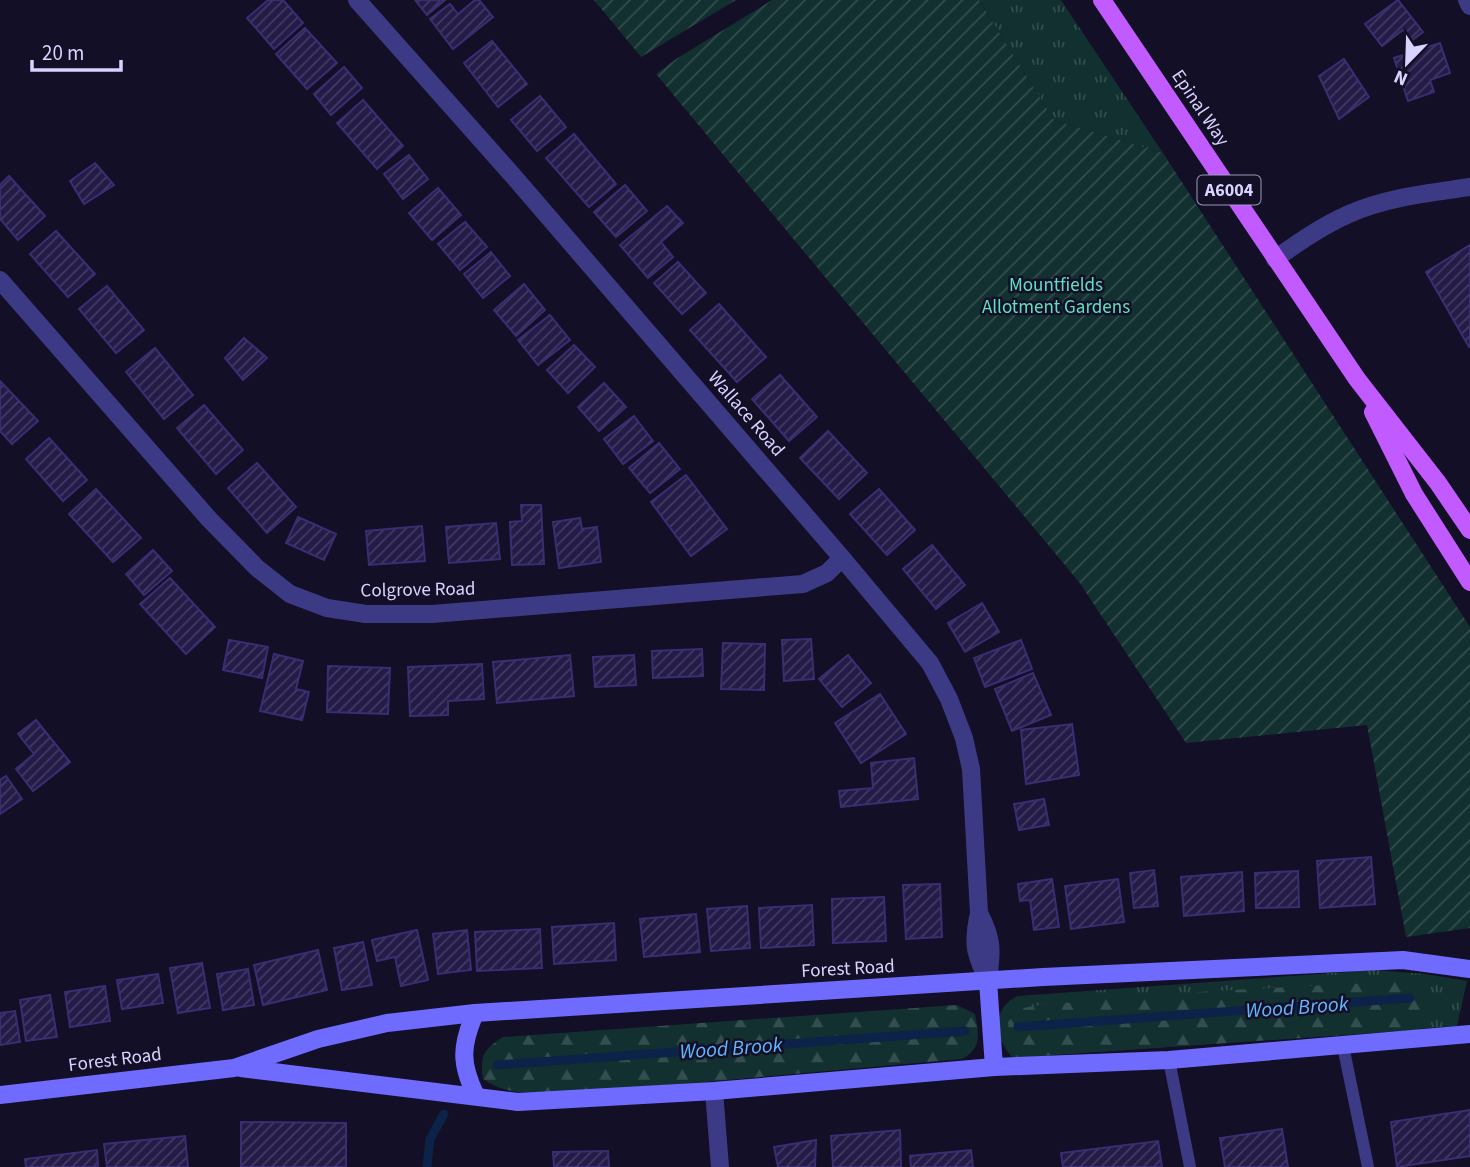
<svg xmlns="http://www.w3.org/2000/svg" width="1470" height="1167" viewBox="0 0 1470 1167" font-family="'Source Sans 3',sans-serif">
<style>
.grass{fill:url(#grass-tufts)}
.forest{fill:url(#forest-firs)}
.garden{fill:url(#garden-furrows)}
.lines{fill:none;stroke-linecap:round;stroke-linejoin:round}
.stream{stroke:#0c2248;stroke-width:9}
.building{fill:url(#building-hatch);stroke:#3b2d73;stroke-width:2}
.service{stroke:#3d3a85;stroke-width:12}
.minor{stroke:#3d3a85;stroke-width:18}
.secondary{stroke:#6f6bff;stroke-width:18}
.primary{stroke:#c25bff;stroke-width:18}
.labels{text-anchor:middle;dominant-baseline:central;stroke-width:5;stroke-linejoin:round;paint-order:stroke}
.shield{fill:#130f26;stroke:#9e99be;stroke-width:2}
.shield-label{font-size:18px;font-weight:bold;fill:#d9d4ff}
.street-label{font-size:19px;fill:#d9d4ff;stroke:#130f26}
.park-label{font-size:19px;fill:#5fe0c0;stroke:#130f26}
.water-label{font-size:21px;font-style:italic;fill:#62b6ff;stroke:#130f26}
</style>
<defs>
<pattern id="grass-tufts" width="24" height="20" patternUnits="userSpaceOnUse" patternTransform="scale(1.75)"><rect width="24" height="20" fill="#12302f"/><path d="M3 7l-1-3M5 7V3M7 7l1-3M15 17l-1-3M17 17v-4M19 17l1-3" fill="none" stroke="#344d4e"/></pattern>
<pattern id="forest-firs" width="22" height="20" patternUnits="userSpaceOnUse" patternTransform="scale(1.75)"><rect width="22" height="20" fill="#12302f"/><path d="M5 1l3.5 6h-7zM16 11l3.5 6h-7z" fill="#344d4e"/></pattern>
<pattern id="garden-furrows" width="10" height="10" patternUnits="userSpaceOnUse" patternTransform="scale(1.75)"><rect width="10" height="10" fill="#12302f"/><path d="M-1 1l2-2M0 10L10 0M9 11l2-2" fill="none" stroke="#344d4e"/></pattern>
<pattern id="building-hatch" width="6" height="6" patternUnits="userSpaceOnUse" patternTransform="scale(1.75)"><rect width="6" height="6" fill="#241b47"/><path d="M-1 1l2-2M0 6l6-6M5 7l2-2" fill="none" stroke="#433b63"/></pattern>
</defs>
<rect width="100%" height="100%" fill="#130f26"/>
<g class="grass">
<path d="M979,0H1061L1163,153L1054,120Z"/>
<path d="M1374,970L1425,974L1467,981L1457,1026L1013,1058C995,1040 990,1008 1018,996Z"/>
</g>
<g class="forest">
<path d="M1411,981L1426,988L1433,1015L1428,1025L1418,1030L1024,1057L1015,1054L1010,1046L1008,1022L1023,1008L1040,1005L1213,991Z"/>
<path d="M957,1005L975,1014C979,1035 982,1048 962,1059L670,1085L532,1093C513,1092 499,1090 483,1079C480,1055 483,1050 503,1037Z"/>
</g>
<g class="garden">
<path d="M594,0H736L641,57Z"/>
<path d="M772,0H979L1054,120L1163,153L1470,627V928L1406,937L1367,725L1186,743L1079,582L656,74L676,59Z"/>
</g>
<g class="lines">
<g class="stream">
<path d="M1018,1027L1410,998"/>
<path d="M497,1065L965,1031"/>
<path d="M427,1167L430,1139L444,1114"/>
</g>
</g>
<g class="building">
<path d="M268,0H283L303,23L274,49L247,18Z"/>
<path d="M415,0H445L427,15Z"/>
<path d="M475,0H479L493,17L453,49L430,19L450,4L458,14Z"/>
<path d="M1398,0L1423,32L1411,41L1403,30L1382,46L1365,24Z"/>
<path d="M305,28L337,63L307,89L276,54Z"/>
<path d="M492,41L527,84L498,107L464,63Z"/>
<path d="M1440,43L1450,73L1430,80L1434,92L1408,101L1394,58Z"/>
<path d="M1344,59L1369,97L1339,119L1319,76Z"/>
<path d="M344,67L362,88L331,115L314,94Z"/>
<path d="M540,96L566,127L537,151L511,120Z"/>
<path d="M363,100L403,146L377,169L337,123Z"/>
<path d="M574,134L616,184L589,207L546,158Z"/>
<path d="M409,155L428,179L403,199L384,174Z"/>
<path d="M95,163L114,185L84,204L70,181Z"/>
<path d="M9,176L45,216L18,240L0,219V185Z"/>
<path d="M625,185L647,211L616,237L594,212Z"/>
<path d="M438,188L461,215L432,240L409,213Z"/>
<path d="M667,206L683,223L661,242L673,257L648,278L620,245Z"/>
<path d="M465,222L487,247L460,270L438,244Z"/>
<path d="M56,231L95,274L68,297L30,254Z"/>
<path d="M1470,245V347H1469L1426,272Z"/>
<path d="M491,252L510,276L483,298L464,274Z"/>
<path d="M678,262L706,293L682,314L654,283Z"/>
<path d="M524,284L545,310L516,336L494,310Z"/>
<path d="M107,286L144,330L116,353L79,309Z"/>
<path d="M719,304L766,357L737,382L690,330Z"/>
<path d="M550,315L570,340L538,365L518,340Z"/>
<path d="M244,338L267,358L243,380L225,358Z"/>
<path d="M574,345L595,367L568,393L547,370Z"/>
<path d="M155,348L193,395L164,419L126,372Z"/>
<path d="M780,375L817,417L789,441L752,399Z"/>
<path d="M0,381L38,421L12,444L0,431Z"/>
<path d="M604,383L626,407L599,431L578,407Z"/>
<path d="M204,405L243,450L216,474L177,428Z"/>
<path d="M634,416L653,441L623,464L604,439Z"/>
<path d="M828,431L867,473L839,499L800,458Z"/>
<path d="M49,438L87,480L63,501L26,459Z"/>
<path d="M659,443L680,469L650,493L629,468Z"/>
<path d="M257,463L296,507L267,533L228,488Z"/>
<path d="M686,475L727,529L691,556L651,502Z"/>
<path d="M96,489L141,538L113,562L69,514Z"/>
<path d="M879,489L915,530L887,555L850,514Z"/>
<path d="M521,505H541L544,564L512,565L510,522L522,521Z"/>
<path d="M298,517L336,534L324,560L286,543Z"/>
<path d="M580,518L582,529L597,527L601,562L559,568L553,522Z"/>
<path d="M496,523L500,559L449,563L446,527Z"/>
<path d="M422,526L425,561L369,565L366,531Z"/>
<path d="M932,545L965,585L936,609L903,569Z"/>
<path d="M153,550L172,571L144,595L126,574Z"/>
<path d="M170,578L215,627L186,654L140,604Z"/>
<path d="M982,603L999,632L965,652L948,623Z"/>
<path d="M811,639L814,679L784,681L782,640Z"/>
<path d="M229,640L268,647L262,678L223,670Z"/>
<path d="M1021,640L1032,669L985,687L974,658Z"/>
<path d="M723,643L765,644L764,690L721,689Z"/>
<path d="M702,649L703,676L653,678L652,651Z"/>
<path d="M274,654L303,661L296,689L309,692L302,720L260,711Z"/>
<path d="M570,655L574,696L497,703L493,662Z"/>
<path d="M634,655L636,685L595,687L593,657Z"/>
<path d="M848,655L871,683L842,707L819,679Z"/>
<path d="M482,664L484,699L448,701V715L410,716L408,667Z"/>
<path d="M328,666L390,668L388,714L327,712Z"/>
<path d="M1033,673L1051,715L1012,731L995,689Z"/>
<path d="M880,694L906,734L861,763L835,723Z"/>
<path d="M36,720L70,762L33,791L16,769L34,754L18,734Z"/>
<path d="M1072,724L1079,775L1026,784L1021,730Z"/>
<path d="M914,758L918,799L841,807L839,791L873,788L871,763Z"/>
<path d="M6,776L22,799L0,814V780Z"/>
<path d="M1044,799L1049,825L1019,830L1014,804Z"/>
<path d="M1371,857L1375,904L1320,908L1317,861Z"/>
<path d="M1154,870L1158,906L1134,908L1130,873Z"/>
<path d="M1298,871L1299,907L1256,908L1255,873Z"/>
<path d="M1242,872L1244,911L1184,916L1181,877Z"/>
<path d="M1052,879L1059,927L1034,930L1030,900L1020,901L1018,884Z"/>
<path d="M1118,879L1124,922L1071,929L1065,886Z"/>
<path d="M940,884L942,937L906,939L903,885Z"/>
<path d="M884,897L886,941L833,943L832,899Z"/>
<path d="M812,905L814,945L761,948L759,908Z"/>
<path d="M747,906L750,948L711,951L707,909Z"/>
<path d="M696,914L700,952L644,957L640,919Z"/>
<path d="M614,923L616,960L554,964L552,927Z"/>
<path d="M540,929L542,968L477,971L475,932Z"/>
<path d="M417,930L428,980L401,986L395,957L377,961L372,940Z"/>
<path d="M467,930L471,970L438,974L433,934Z"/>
<path d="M363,942L372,985L342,990L334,948Z"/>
<path d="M318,950L327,990L263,1005L254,965Z"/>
<path d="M202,963L210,1008L178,1013L170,968Z"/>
<path d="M248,969L254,1005L223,1010L217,974Z"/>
<path d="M158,974L163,1003L122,1009L117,980Z"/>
<path d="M105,986L110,1021L70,1027L65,992Z"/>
<path d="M50,995L57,1037L26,1041L20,1000Z"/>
<path d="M15,1011L20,1042L0,1045V1013Z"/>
<path d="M1470,1110V1156L1397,1167L1391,1122Z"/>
<path d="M241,1122L346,1123V1167H241Z"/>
<path d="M1282,1129L1288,1167H1225L1220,1138Z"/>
<path d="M900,1130L901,1167H833L831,1136Z"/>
<path d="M185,1136L188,1167H107L104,1144Z"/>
<path d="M816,1140L815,1167H778L774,1147Z"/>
<path d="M1158,1141L1162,1167H1063L1061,1153Z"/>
<path d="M97,1150L98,1167H26L25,1159Z"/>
<path d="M971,1150L973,1167H911L910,1156Z"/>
<path d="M608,1151L609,1167H554L553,1152Z"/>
</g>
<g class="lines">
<g class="service">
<path d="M1343,1046L1368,1167"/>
<path d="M1169,1060L1190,1167"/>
</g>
<g class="minor">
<path d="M357,0L515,178L842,558L930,663L949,699L964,738L971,769L979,913C972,945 975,953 988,981"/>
<path d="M1467,0L1470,6"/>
<path d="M1275,259C1299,242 1322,226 1349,214C1387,197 1430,193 1470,187"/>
<path d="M0,280L209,519L257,568L290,594L327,608L366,614H432L803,584L827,573L842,558"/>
<path d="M979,913C993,939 992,952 988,980"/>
<path d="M714,1091L720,1167"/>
</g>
<g class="secondary">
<path d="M988,981L994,1067"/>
<path d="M475,1013C461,1046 460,1063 476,1096"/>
<path d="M241,1068L518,1102L714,1091L994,1067L1169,1060L1470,1034"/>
<path d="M0,1095L234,1068L318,1039L387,1023L475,1013L1043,977L1403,960L1470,969"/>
</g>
<g class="primary">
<path d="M1102,0L1357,379L1438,483L1470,530"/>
<path d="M1373,412L1414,494L1470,582"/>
</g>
</g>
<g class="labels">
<rect class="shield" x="1197.5" y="175.5" width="63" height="29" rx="5"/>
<g class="shield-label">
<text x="1229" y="190">A6004</text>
</g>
<g class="street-label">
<text transform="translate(1200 108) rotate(56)">Epinal Way</text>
<text transform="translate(746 414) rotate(49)">Wallace Road</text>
<text transform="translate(418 590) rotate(-1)">Colgrove Road</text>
<text transform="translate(848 969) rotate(-3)">Forest Road</text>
<text transform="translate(115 1060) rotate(-7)">Forest Road</text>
</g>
<g class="park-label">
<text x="1056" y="285">Mountfields<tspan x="1056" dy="22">Allotment Gardens</tspan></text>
</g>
<g class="water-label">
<text transform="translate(1297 1007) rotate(-4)">Wood Brook</text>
<text transform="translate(731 1048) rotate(-4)">Wood Brook</text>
</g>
</g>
<g transform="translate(1407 63) rotate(203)" stroke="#130f26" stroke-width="5" paint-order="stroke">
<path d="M0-5L12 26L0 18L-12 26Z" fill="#d9d4ff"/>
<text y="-10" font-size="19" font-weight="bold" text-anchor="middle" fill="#d9d4ff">N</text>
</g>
<path d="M32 60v10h89v-10" fill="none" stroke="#d9d4ff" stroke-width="3.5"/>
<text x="42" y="60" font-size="21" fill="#d9d4ff" stroke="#130f26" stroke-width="5" paint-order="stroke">20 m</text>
</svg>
